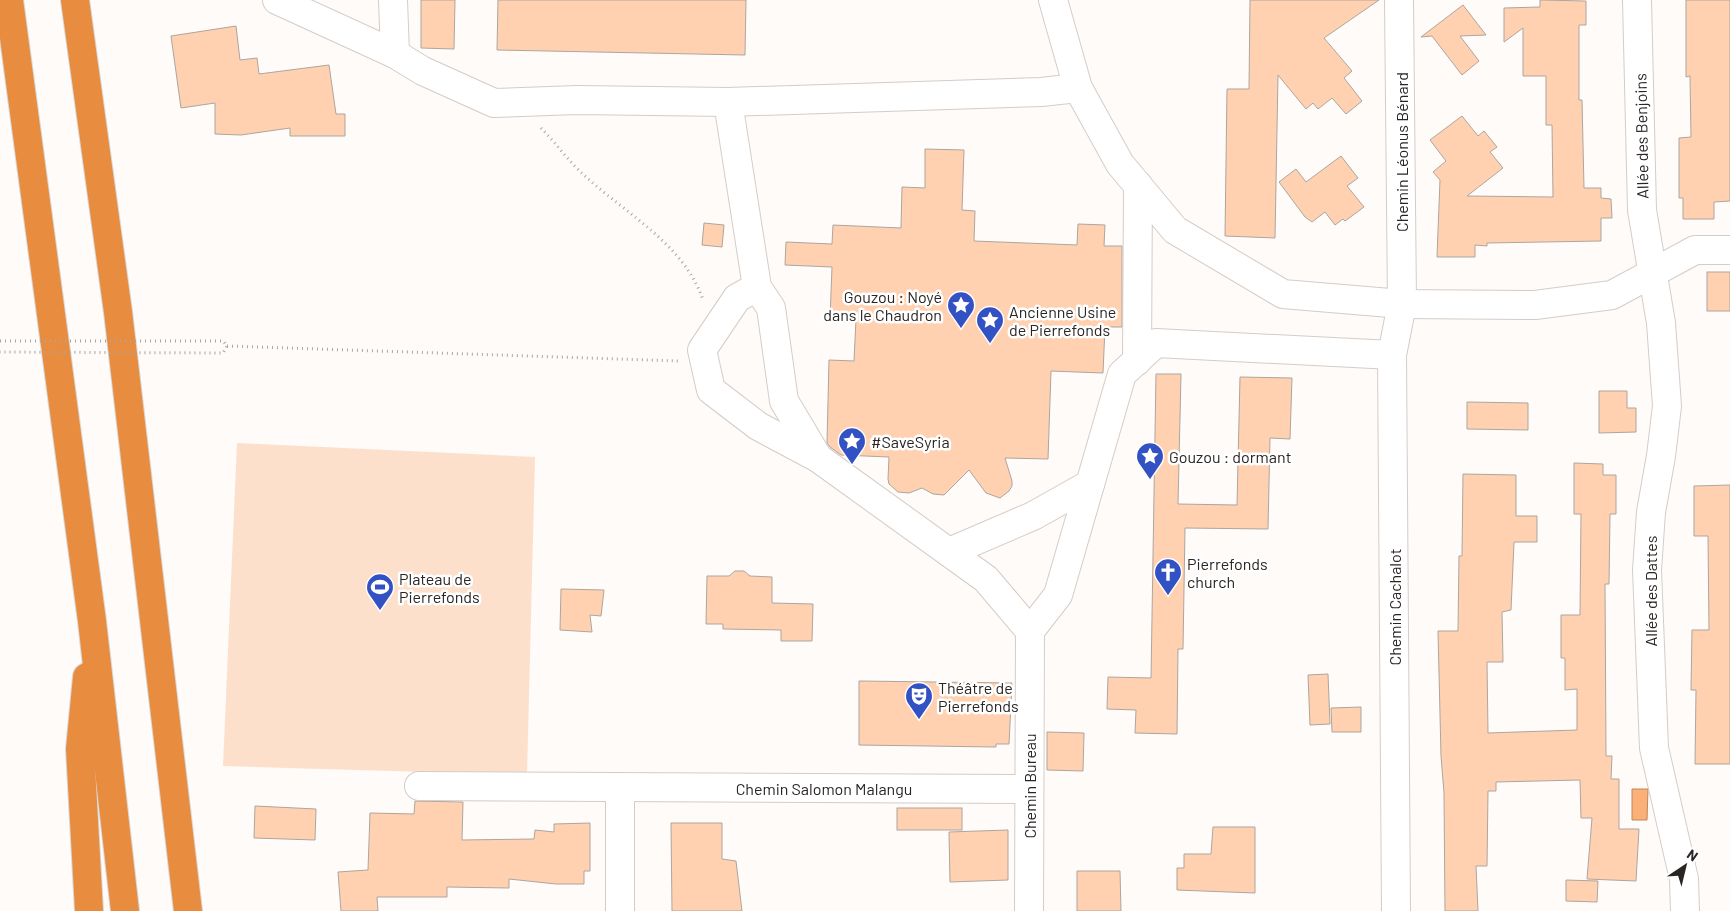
<svg xmlns="http://www.w3.org/2000/svg" width="1730" height="911" viewBox="0 0 1730 911" font-family="Barlow,sans-serif">
<style>
.green{fill:#fde0cb}
.water{fill:#fbb078;stroke:#bc865e}
.building{fill:#ffd1b0;stroke:#aea59f}
.lines{fill:none;stroke-linecap:round;stroke-linejoin:round}
.minor-casing{stroke:#d5ccc6;stroke-width:30}
.highway-casing{stroke:#d8d8d7;stroke-width:30}
.path{stroke:#a9a6a3;stroke-width:3;stroke-dasharray:1 4;stroke-linecap:butt}
.minor{stroke:#fff;stroke-width:28}
.highway{stroke:#e88c3f;stroke-width:28}
.path-bridge{stroke:#a9a6a3;stroke-width:3;stroke-dasharray:1 4;stroke-linecap:butt}
.labels{text-anchor:middle;dominant-baseline:central;stroke-width:5;stroke-linejoin:round;paint-order:stroke}
.street-label{font-size:16px;fill:#292523;stroke:#fff}
.poi-label{font-size:16px;fill:#292523;stroke:#fff;text-anchor:start}
</style>
<rect width="100%" height="100%" fill="#fefbf8"/>
<path class="green" d="M237,443L535,457L527,775L223,766Z"/>
<path class="water" d="M1632,789H1648L1647,820H1632Z"/>
<g class="building">
<path d="M421,0H455L454,49L421,48Z"/>
<path d="M498,0H746L745,55L497,50Z"/>
<path d="M1250,0H1379L1324,38L1352,71L1344,78L1362,101L1346,114L1332,98L1318,109L1313,103L1306,109L1278,75L1275,238L1225,236L1227,89H1249Z"/>
<path d="M1540,0L1586,1V25H1579V100H1582L1584,188H1601V198L1611,199L1612,218H1601V241L1487,243V246L1475,245V257H1437L1440,180L1433,172L1446,161L1430,140L1462,116L1478,136L1484,131L1497,147L1490,152L1503,168L1467,196L1553,197L1552,125H1546V76H1523V28L1504,42V8L1540,7Z"/>
<path d="M1686,0H1730V201L1714,202V219H1683V198H1679V138L1691,137L1690,76L1686,77Z"/>
<path d="M1463,5L1486,35L1460,36L1479,61L1462,75L1432,36L1421,37Z"/>
<path d="M236,26L240,60L257,58L259,74L329,65L336,114H345V136H290V128L241,135L215,134V103L181,108L171,36Z"/>
<path d="M925,149L964,150L962,210L975,211L974,241L1077,245L1078,224L1105,225L1104,246H1122V327H1105L1103,373L1051,371L1048,459L1005,458L1012,481V486L1009,491L1000,498L986,493L969,470L944,495L933,494L922,488L909,493L898,492L889,484L888,479L889,457L841,455L830,447L827,443L829,360L854,361L856,319H830L832,267L785,265L786,242L832,244L833,225L901,228L902,187L925,188Z"/>
<path d="M1341,156L1358,178L1347,186L1364,207L1345,221L1343,219L1335,225L1325,212L1312,222L1305,217L1279,182L1296,169L1306,182Z"/>
<path d="M704,223L724,225L722,247L702,245Z"/>
<rect x="1707" y="272" width="23" height="39"/>
<path d="M1156,374H1181L1178,504L1237,505L1240,377L1292,378L1290,439L1270,438L1268,529L1185,528L1183,649H1178L1177,734L1135,733L1136,710L1107,709L1108,677L1151,678Z"/>
<path d="M1599,391H1627V408H1636V432L1599,433Z"/>
<path d="M1467,402L1528,403V430L1467,429Z"/>
<path d="M1574,463L1603,464V475H1616V514H1610L1609,584H1605L1606,756H1612L1611,779H1619V829H1639L1636,881L1587,879L1592,818H1581L1580,780L1496,782V791H1488L1487,866H1476L1478,911H1445L1444,793L1441,756L1438,631H1458L1459,556H1462L1463,474L1516,475V516H1537V542H1514L1511,610L1502,612L1503,662H1487L1488,733L1577,730V689L1565,690V658H1561V615H1580L1581,514H1574Z"/>
<path d="M1730,485V764H1695L1696,690H1691L1692,630H1709L1708,536H1694V486Z"/>
<path d="M735,571H744L750,576L772,577V603L813,604L812,641H781V630L723,629V624H706L707,576H729Z"/>
<path d="M561,589L604,590L601,616L590,615L592,632L560,630Z"/>
<path d="M1328,674L1330,724L1310,725L1308,675Z"/>
<path d="M859,681L1012,683L1009,744H996V747L859,745Z"/>
<path d="M1361,707V732H1332L1331,708Z"/>
<path d="M1047,732L1084,733L1083,771L1047,770Z"/>
<path d="M415,801L463,802L462,840L534,839L535,830L554,832V824L590,823V871H584V884H556L509,879V888L447,887V897H377L378,911H341L338,872L368,870L370,813L414,814Z"/>
<path d="M255,806L316,809L315,840L254,838Z"/>
<rect x="897" y="808" width="65" height="22"/>
<path d="M671,823H722V859L736,861L742,911H672Z"/>
<path d="M1213,827H1255V893L1177,890V868H1184V854H1211Z"/>
<path d="M1008,830V880L950,882L949,832Z"/>
<path d="M1077,871H1120L1121,911H1077Z"/>
<path d="M1566,880L1598,881L1597,902L1566,901Z"/>
</g>
<g class="lines">
<g class="minor-casing">
<g id="minor">
<path d="M277,0L395,54"/>
<path d="M393,0L395,54L423,71L494,103L577,100L728,102L1041,92L1078,88"/>
<path d="M1053,0L1078,88L1120,164L1175,230L1283,294L1402,304L1535,305L1612,295L1695,250H1730"/>
<path d="M1637,0L1642,210L1661,323L1667,406L1661,456L1651,512L1647,570L1654,748L1684,879L1685,911"/>
<path d="M728,102L757,287L771,308L784,401L818,458L986,579L1030,631"/>
<path d="M757,287L737,298L702,350L711,390L758,426L818,458"/>
<path d="M1137,361L1138,185"/>
<path d="M949,552L1033,516L1090,484"/>
<path d="M1030,631L1058,595L1122,374L1156,343L1392,355"/>
<path d="M419,786L1028,789"/>
<path d="M620,787V911"/>
<path d="M1029,911L1030,631"/>
<path d="M1396,911L1392,355L1402,304L1399,0"/>
</g>
</g>
<g class="highway-casing">
<g id="highway">
<path d="M9,0L92,621L125,911"/>
<path d="M75,0L118,312L188,911"/>
<path d="M87,677L80,749L89,911"/>
</g>
</g>
<g class="path">
<path d="M541,128C556,143 569,162 585,176C626,214 684,244 703,300"/>
<path d="M227,346L679,361"/>
</g>
<use href="#minor" class="minor"/>
<use href="#highway" class="highway"/>
<path class="path-bridge" d="M0,341H223L227,346L223,353L0,352"/>
</g>
<defs>
<g id="sight-pin" transform="scale(1.4375)"><path d="M0 17L-7.5 6A9.5 9.5 0 1 1 7.5 6Z" fill="#3251c2" stroke="#fff"/><path d="M0-6L1.8-2.2L6-1.7L2.9 1.2L3.7 5.4L0 3.3L-3.7 5.4L-2.9 1.2L-6-1.7L-1.8-2.2Z" fill="#fff"/></g>
<g id="church-pin" transform="scale(1.4375)"><path d="M0 17L-7.5 6A9.5 9.5 0 1 1 7.5 6Z" fill="#3251c2" stroke="#fff"/><path d="M-1.2-6h2.4v3.5h3.3v2.4h-3.3V6h-2.4V-.1h-3.3v-2.4h3.3Z" fill="#fff"/></g>
<g id="stadium-pin" transform="scale(1.4375)"><path d="M0 17L-7.5 6A9.5 9.5 0 1 1 7.5 6Z" fill="#3251c2" stroke="#fff"/><path d="M0-5a6.5 5 0 1 0 0 10a6.5 5 0 1 0 0-10ZM-3.5-1.8h7v3.6h-7Z" fill="#fff"/></g>
<g id="theatre-pin" transform="scale(1.4375)"><path d="M0 17L-7.5 6A9.5 9.5 0 1 1 7.5 6Z" fill="#3251c2" stroke="#fff"/><path d="M-5-5.5Q0-4 5-5.5V0Q5 5 0 6Q-5 5-5 0ZM-3.3-2.5H-1v1.5H-3.3ZM1-2.5H3.3v1.5H1ZM-2.8 1Q0 5.5 2.8 1Z" fill="#fff"/></g>
</defs>
<g fill-rule="evenodd">
<use href="#sight-pin" x="961" y="305"/>
<use href="#sight-pin" x="990" y="320"/>
<use href="#sight-pin" x="852" y="441"/>
<use href="#sight-pin" x="1150" y="456"/>
<use href="#church-pin" x="1168" y="572"/>
<use href="#stadium-pin" x="380" y="587"/>
<use href="#theatre-pin" x="919" y="696"/>
</g>
<g class="labels">
<g class="street-label">
<text transform="translate(1641 136) rotate(-91)">Allée des Benjoins</text>
<text transform="translate(1401 152) rotate(-90)">Chemin Léonus Bénard</text>
<text transform="translate(1650 591) rotate(-90)">Allée des Dattes</text>
<text transform="translate(1394 607) rotate(-90)">Chemin Cachalot</text>
<text transform="translate(1029 786) rotate(-90)">Chemin Bureau</text>
<text x="824" y="788">Chemin Salomon Malangu</text>
</g>
<g class="poi-label">
<text x="942" y="296" text-anchor="end">Gouzou : Noyé<tspan x="942" dy="18">dans le Chaudron</tspan></text>
<text x="1009" y="311">Ancienne Usine<tspan x="1009" dy="18">de Pierrefonds</tspan></text>
<text x="871" y="441">#SaveSyria</text>
<text x="1169" y="456">Gouzou : dormant</text>
<text x="1187" y="563">Pierrefonds<tspan x="1187" dy="18">church</tspan></text>
<text x="399" y="578">Plateau de<tspan x="399" dy="18">Pierrefonds</tspan></text>
<text x="938" y="687">Théâtre de<tspan x="938" dy="18">Pierrefonds</tspan></text>
</g>
</g>
<g transform="translate(1685 866) rotate(35)" stroke="#ffffff" stroke-width="4" paint-order="stroke">
<path d="M0-4L9 19L0 12L-9 19Z" fill="#292523"/>
<text y="-8" font-size="14" font-weight="bold" text-anchor="middle" fill="#292523">N</text>
</g>
</svg>
